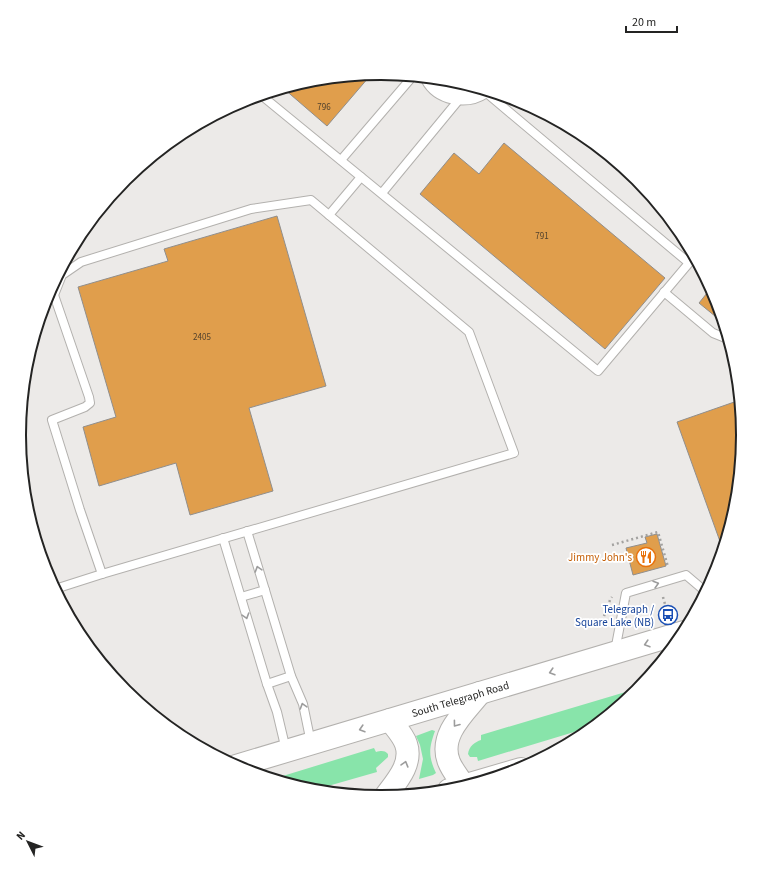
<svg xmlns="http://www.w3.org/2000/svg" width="762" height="870" viewBox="0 0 762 870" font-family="'Source Sans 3',sans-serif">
<rect width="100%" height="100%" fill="#eceae8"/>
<g fill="#88e4aa">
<path d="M441,79L452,80L470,86C459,88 450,86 441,79Z"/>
<path d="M639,688L594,726L478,761L477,757H470L468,754C469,746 475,742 481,740V735Z"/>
<path d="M432,730L435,731C429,748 428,756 436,773L433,775L419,779L423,759L420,745L416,736Z"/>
<path d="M374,748L376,752C381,751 384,750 388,754V757L376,768L377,772L314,790L273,779Z"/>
</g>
<g fill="#e09e4c" stroke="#908e8c">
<path d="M366,74L369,77L327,126L283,88L311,80Z"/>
<path d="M504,143L665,278L605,349L420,194L454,153L479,174Z"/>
<path d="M277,216L326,386L249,408L273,491L190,515L176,463L99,486L83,427L116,417L78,287L168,261L164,249Z"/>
<path d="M711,288L716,297L723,320L721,321L699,303Z"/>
<path d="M740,400L743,435L736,506L724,546L722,547L677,422Z"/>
<path d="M657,534L666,566L633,575L626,548L647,543L645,537Z"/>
</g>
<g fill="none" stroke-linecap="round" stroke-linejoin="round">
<g stroke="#b3b1ae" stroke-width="10">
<g id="lane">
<path d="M261,95L598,371L689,263L483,90"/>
<path d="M341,160L413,76"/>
<path d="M382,193L462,96"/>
<path d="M329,215L361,177"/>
<path d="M664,292L713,333L728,339"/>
<path d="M54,295L89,397L90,403L85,407L52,420L80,510L102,574"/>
<path d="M45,300L54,295L62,275L81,262L251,209L311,200L469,332L514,453L102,574L55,589"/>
<path d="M247,531L291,676L303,704L311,743"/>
<path d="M223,538L267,684L277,712L286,750"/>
<path d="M241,597L265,590"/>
<path d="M615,651L626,593L686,575L706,592"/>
<path d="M267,684L291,676"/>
</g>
</g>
<g stroke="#b3b1ae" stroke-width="18">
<path id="street" d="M429,78C439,97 466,102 484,90"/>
</g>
<g stroke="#b3b1ae" stroke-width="24">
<g id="highway">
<path id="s1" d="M236,766L684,632"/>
<path d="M464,786C459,778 452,770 449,762C438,735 465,712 480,693"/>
<path d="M449,790L521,769"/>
<path d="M385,797C396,782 413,764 406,744C403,735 395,727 390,720"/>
</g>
</g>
<g stroke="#a3a2a0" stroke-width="2.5" stroke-dasharray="2 3" stroke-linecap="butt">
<path d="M612,545L658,532L668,567"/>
<path d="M663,597L668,615"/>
<path d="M604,616L610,600L612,597"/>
</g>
<use href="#lane" stroke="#fff" stroke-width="8"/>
<use href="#street" stroke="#fff" stroke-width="16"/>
<use href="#highway" stroke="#fff" stroke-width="22"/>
</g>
<defs><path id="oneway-chevron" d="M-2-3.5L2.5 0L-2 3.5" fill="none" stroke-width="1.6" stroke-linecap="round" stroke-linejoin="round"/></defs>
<g stroke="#9c9c9c">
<use href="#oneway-chevron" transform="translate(258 569) rotate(-107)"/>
<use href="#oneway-chevron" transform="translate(656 584) rotate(-16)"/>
<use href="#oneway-chevron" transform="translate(246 616) rotate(73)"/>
<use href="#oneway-chevron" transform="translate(647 644) rotate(163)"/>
<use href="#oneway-chevron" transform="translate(552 672) rotate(163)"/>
<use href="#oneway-chevron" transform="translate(303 706) rotate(-107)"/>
<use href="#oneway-chevron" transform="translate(456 724) rotate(127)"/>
<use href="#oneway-chevron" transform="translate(362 729) rotate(163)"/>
<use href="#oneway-chevron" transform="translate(405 764) rotate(-74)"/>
</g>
<defs>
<g id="restaurant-ring" transform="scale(1)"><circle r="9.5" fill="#fff" stroke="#e8710a" stroke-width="1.5"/><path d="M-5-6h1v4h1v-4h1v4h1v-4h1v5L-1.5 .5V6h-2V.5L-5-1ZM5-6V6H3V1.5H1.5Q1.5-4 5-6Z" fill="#e8710a"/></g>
<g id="bus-ring" transform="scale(1)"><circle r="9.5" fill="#fff" stroke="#1a4fb4" stroke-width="1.5"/><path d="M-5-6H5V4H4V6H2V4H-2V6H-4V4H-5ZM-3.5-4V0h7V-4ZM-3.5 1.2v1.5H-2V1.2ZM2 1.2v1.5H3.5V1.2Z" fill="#1a4fb4"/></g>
</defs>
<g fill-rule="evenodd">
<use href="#restaurant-ring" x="646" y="557"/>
<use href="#bus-ring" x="668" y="615"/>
</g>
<g text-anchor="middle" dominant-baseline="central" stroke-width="3.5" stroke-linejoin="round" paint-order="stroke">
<g font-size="9" fill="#53422d">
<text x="324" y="107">796</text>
<text x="542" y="236">791</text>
<text x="202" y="337">2405</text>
</g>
<g font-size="11" fill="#c56008" stroke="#fff" text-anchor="end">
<text x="632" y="557">Jimmy John's</text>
</g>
<g font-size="11" fill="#164399" stroke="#fff" text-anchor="end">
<text x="654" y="609">Telegraph /<tspan x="654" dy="13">Square Lake (NB)</tspan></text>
</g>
<g font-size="11" fill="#242423" stroke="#fff">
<text stroke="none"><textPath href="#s1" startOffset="234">South Telegraph Road</textPath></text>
</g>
</g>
<path d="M0 0H762V870H0ZM26 435a355 355 0 1 1 710 0a355 355 0 1 1-710 0Z" fill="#fff" fill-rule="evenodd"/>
<path fill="none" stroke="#242423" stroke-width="2" d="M26 435a355 355 0 1 1 710 0a355 355 0 1 1-710 0Z"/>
<g transform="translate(28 842) rotate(312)" stroke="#ffffff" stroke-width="3" paint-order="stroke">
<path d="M0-3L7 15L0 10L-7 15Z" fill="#242423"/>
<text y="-6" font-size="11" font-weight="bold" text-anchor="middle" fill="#242423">N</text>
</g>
<path d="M626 26v6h51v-6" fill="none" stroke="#242423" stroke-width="2"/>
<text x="632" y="26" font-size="12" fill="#242423" stroke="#ffffff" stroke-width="3" paint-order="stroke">20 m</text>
</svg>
